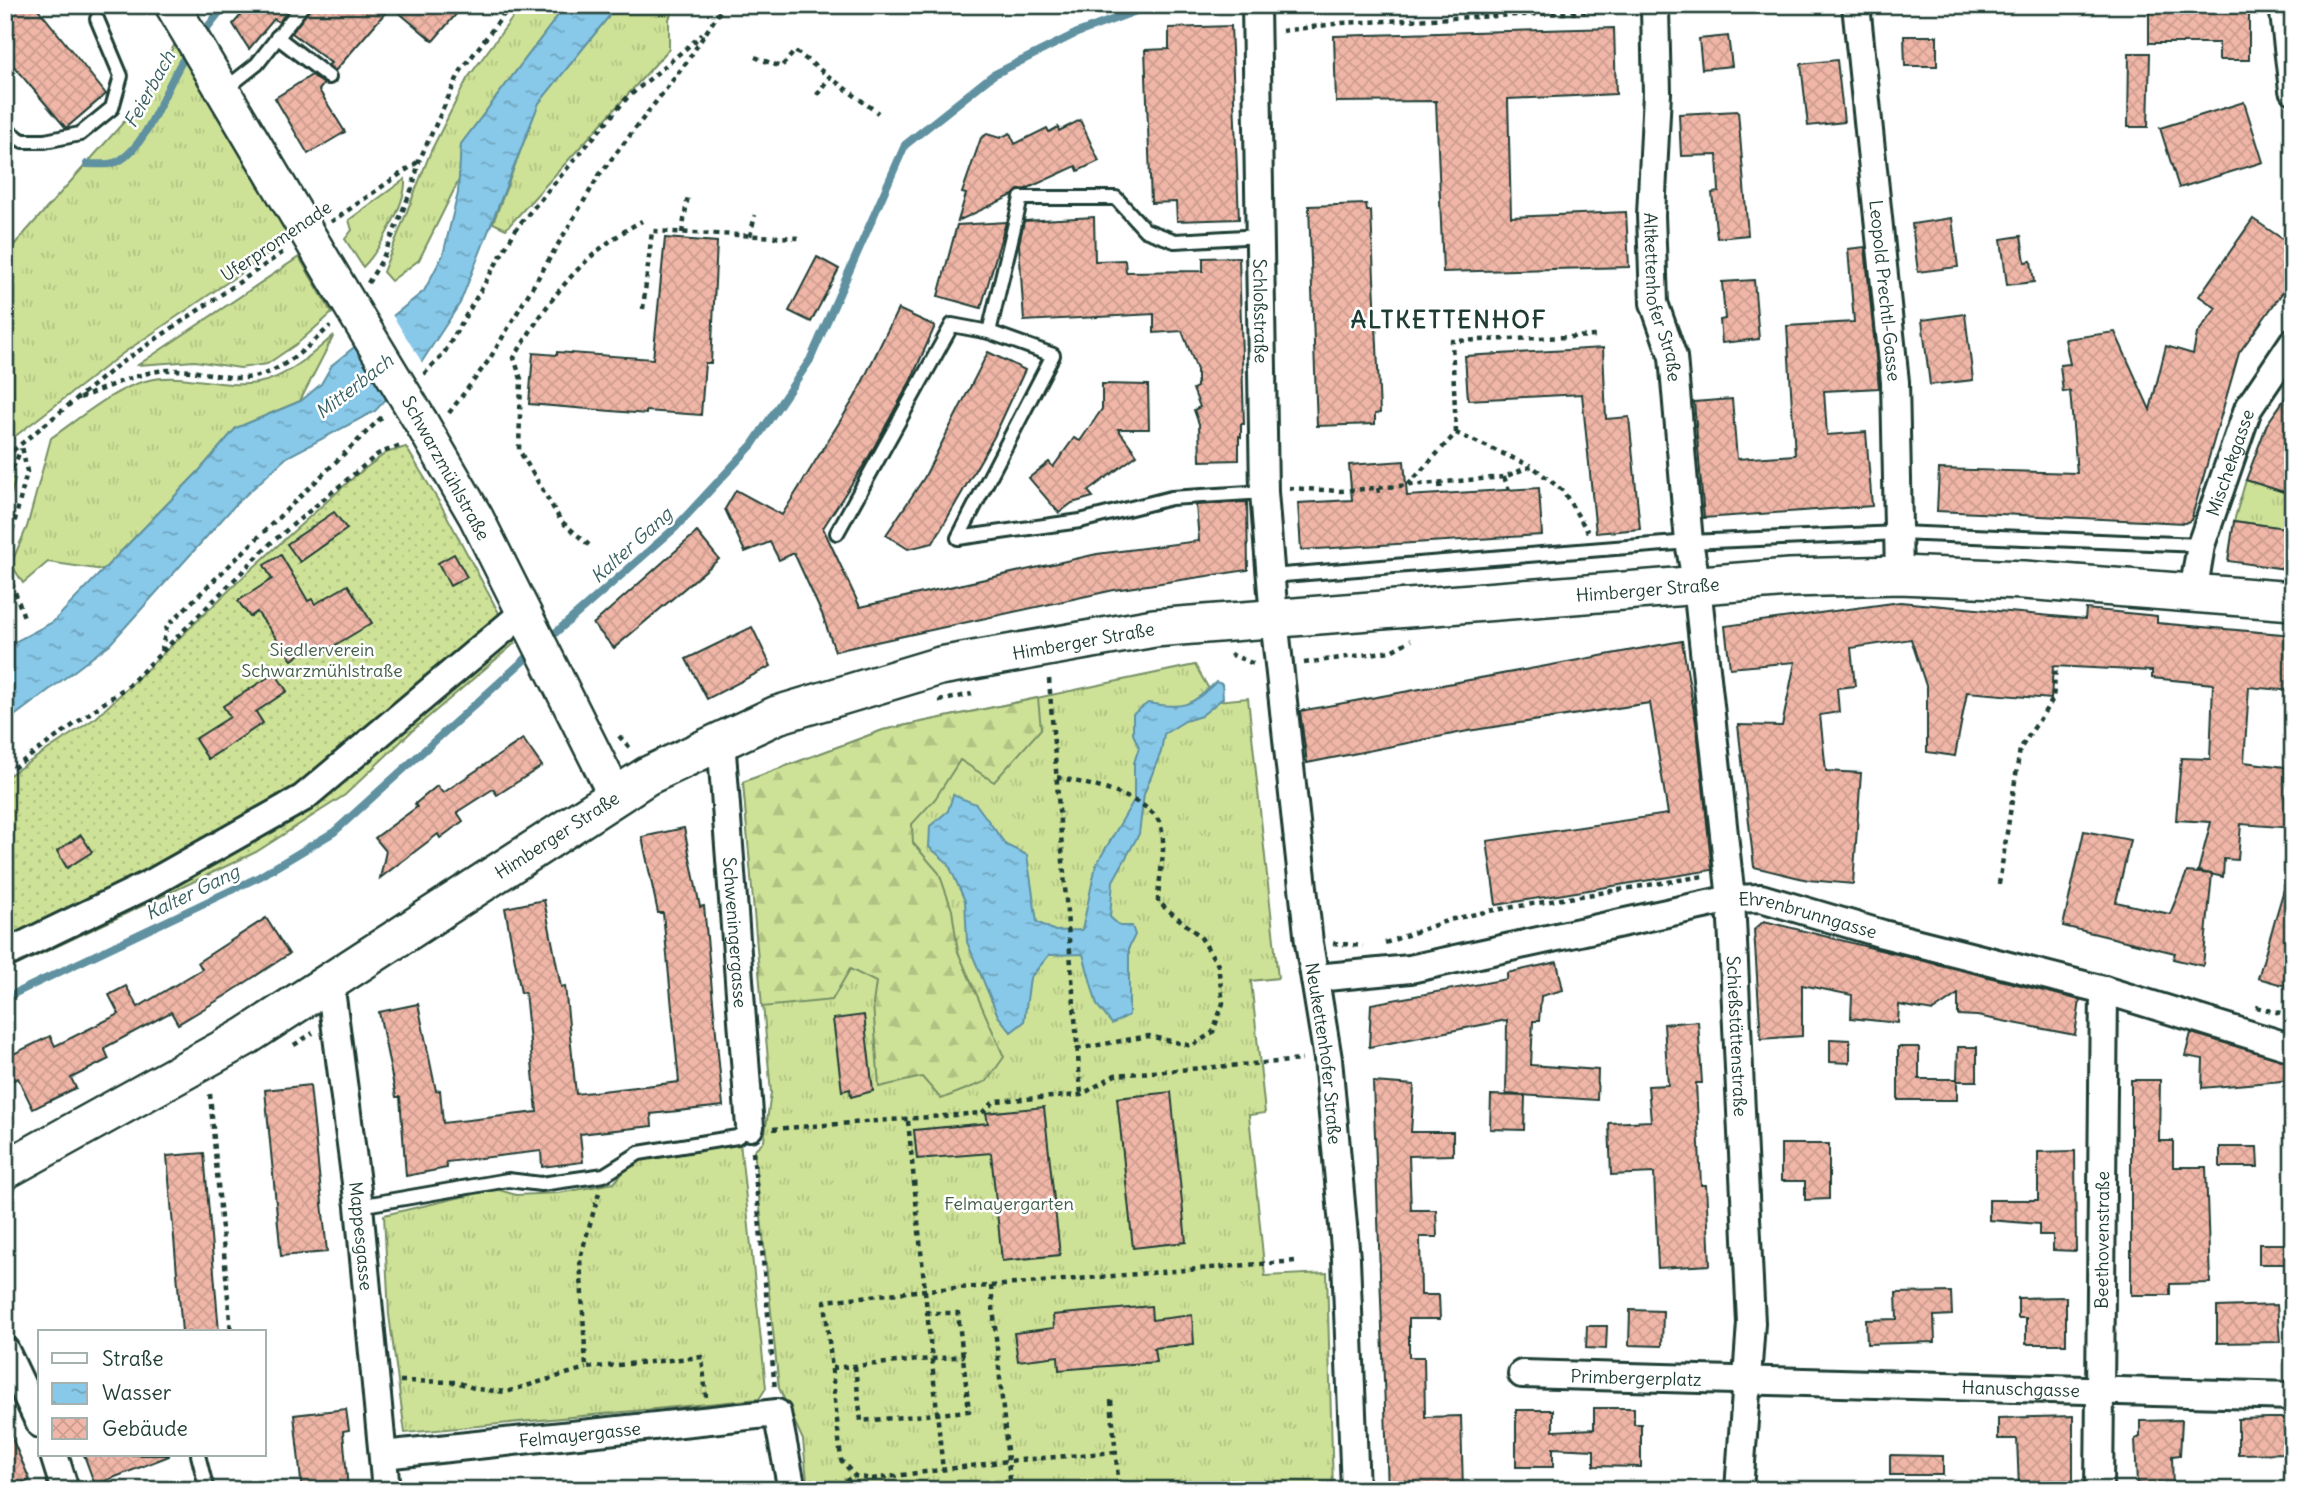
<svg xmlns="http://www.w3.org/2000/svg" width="2298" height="1495" viewBox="0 0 2298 1495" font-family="Delius,sans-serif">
<defs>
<pattern id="grass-tufts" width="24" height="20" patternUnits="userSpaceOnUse" patternTransform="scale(1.75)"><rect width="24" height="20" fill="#cee297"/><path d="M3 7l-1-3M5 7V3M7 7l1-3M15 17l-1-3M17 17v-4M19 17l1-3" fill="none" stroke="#b0c383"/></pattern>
<pattern id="forest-firs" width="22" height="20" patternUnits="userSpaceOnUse" patternTransform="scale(1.75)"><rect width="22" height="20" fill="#cee297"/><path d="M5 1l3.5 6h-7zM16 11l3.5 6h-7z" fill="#b0c383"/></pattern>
<pattern id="garden-dots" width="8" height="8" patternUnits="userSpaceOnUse" patternTransform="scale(1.75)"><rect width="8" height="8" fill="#cee297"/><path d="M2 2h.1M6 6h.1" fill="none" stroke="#b0c383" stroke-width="1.8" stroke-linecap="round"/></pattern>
<pattern id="water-ripples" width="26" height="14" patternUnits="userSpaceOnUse" patternTransform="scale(1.75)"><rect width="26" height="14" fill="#88c9e9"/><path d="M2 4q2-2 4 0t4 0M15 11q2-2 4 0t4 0" fill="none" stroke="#6fa4be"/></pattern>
<pattern id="building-cross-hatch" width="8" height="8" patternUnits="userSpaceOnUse" patternTransform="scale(1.75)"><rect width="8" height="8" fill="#f0b6a7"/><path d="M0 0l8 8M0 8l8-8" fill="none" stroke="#cd9d90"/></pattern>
</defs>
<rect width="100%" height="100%" fill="#fff"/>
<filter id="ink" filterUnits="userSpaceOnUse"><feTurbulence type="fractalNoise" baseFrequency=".0143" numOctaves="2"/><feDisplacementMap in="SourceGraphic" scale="14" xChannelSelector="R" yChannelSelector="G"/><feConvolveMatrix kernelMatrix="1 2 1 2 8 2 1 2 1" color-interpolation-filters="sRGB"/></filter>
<g filter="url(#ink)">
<g fill="url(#grass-tufts)" stroke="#769066" stroke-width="2">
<path d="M522,5H566L461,144L459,180L419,260L391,281L383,272L431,151L467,79Z"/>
<path d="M618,5H675L669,19V49L506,229L493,223L539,102Z"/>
<path d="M175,44L294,237L122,354L5,444V255L140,104Z"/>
<path d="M405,179C407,202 379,251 363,267L345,239L352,230L349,220Z"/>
<path d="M299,257L332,313L298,343L267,364L240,368L195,361L138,365Z"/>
<path d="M334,335L300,401L236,428L199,471L103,570L48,562L23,583L11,564L27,527L51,438C80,418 114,388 149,380C185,372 220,389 257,383C285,379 314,353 334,335Z"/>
<path d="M5,476L15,479L5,520Z"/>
<path d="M2293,478V529L2234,521L2246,480L2287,493Z"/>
<path d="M1195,665L1216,701L1248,698L1278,978L1251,981L1265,1113L1249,1115L1265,1276L1327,1273L1333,1490H808L803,1440L779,1388L754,1150L764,1141L771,1093L743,782L883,730Z"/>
<path d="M740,1142L766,1388L759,1399L405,1433L389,1315L384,1215L496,1189L516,1195L559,1193L614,1183L635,1159Z"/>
</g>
<path fill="url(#forest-firs)" stroke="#769066" stroke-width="2" d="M1038,698L1041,729L994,782L960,760L935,799L912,824L913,843L939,873L952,910L958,952L1004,1057L987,1081L941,1099L922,1077L879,1087L873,1004L876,982L850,969L832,1000L762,1007L743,782L883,730Z"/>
<path fill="url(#garden-dots)" stroke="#769066" stroke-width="2" d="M406,447L442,507L515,643L412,731L345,795L256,852L5,971V778L97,717L244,576L355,476L386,453Z"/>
<g fill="url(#water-ripples)" stroke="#5e91a1" stroke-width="2">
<path d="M566,5H618L539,103L460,303L423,360L375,411L287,457L236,504L110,644L5,723V647L53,622L199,471L236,428L301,401L321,384L332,365L424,291L443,255L458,193L461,144Z"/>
<path d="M1216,682L1222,684L1223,698L1201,716L1185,721L1164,734L1161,752L1144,794L1139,834L1113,881L1110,917L1120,926H1132L1135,935L1129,947V1015L1112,1024L1097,1005L1083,954L1049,955L1030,978L1024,1022L1011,1032L998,1016L967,942L965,901L948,863L929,847L930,826L948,811L953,795L976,804L1006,845L1027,855L1037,922L1055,931L1082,930L1096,865L1134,800V763L1139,747L1133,734V714L1148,703C1184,709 1190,707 1216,682Z"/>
</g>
<path fill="#fff" d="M391,313L423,364L389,402L354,343Z"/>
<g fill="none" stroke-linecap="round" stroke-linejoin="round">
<g stroke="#5e91a1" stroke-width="8">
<path d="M199,38L225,5"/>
<path d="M87,164C98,164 109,166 119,161C151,143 166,80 189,51"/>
<path d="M546,641L675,528L752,445L810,360L905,145L993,75L1077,33L1152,5"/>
<path d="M5,998L259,877L334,832L533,652"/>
</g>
</g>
<g fill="url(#building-cross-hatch)" stroke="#1f3d34" stroke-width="2">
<path d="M5,5H35L106,94L66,128L5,56Z"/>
<path d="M250,5H292L279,22L274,19L249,49L233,24Z"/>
<path d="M312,5H464L433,41L391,6L335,71L328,65L331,63L292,33Z"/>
<path d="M2149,5H2249V60H2219V43H2149Z"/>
<path d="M1231,26L1239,219L1177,221L1176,202L1151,203L1145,50L1169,49V28Z"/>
<path d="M1614,28L1616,94L1508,99L1511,217L1626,212L1629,267L1443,272L1436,101L1336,102L1334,36Z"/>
<path d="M1728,36L1732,66L1702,69L1699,39Z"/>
<path d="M1904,36H1937V66H1905Z"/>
<path d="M2129,53H2150L2148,127H2128Z"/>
<path d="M1837,60L1844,122L1808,126L1801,64Z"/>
<path d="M312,75L324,84L319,90L345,132L308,154L275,98Z"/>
<path d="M2244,102L2263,162L2179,188L2160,128Z"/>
<path d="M1738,111L1748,235L1717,238L1712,193L1719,192L1717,155L1681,156L1679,114Z"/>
<path d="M1080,120L1099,161L1078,171L1076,166L1026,189L1018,190L1013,195L958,221L966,194L962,193L981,138L987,134L1000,138L1010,133L1015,144L1047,128L1049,132L1058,127L1059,131Z"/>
<path d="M1366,204L1367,211H1371L1380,413L1375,414V424L1317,426L1309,206Z"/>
<path d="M1094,217L1095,261L1125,260L1126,272L1203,271V258L1239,257L1244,424H1241V437L1239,436V460L1200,461L1199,424L1194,410L1200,407L1193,389L1197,387V370L1182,331L1154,333V314L1024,321L1019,244L1024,221Z"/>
<path d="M1952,218L1958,267L1918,272L1912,224Z"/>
<path d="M2253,219L2293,246V278L2239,353L2191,520L2185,523L1937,511L1939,469L2077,473L2070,391L2063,392L2060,365L2070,364L2065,339L2115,332L2150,410L2166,346L2193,354L2197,334L2216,308L2199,296Z"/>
<path d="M1006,222L981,308L938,296L957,225Z"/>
<path d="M2021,236L2025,262L2031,261L2034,282L2007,285L2001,239Z"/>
<path d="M665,238L717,242L711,363H705L701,415L646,411V414L529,404L533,353L557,355V352L653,359Z"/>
<path d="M1865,247L1879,388L1824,391L1827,435L1866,432L1872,506L1704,518L1694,402L1732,399L1737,459L1795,455L1787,326L1854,322L1848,249Z"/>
<path d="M817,257L839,269L811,322L789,311Z"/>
<path d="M1754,280L1759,339L1722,343L1720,320L1725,319L1722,282Z"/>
<path d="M898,309L935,326L911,380L867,460L823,528L860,607L1097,554L1199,541L1196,505L1247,502L1248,570L1114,590L835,651L822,614L794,553L779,560L770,542L745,552L725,509L736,490L782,515L855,397Z"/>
<path d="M1965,314L1973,380L1930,385L1922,320Z"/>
<path d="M1603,348L1606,419L1629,417L1640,529L1596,533L1582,394L1468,400L1465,356Z"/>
<path d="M988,352L1025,370L994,437L933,543L908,549L886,535L924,478Z"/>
<path d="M1102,384L1148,385L1149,429H1118L1137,455L1088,491L1093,497L1072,503L1059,513L1029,478L1049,462L1053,467L1074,438L1080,441L1102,409Z"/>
<path d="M2293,387V478L2287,493L2246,480L2267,424Z"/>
<path d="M1404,461L1407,496L1539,488L1542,535L1301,550L1298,503L1352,500L1349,465Z"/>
<path d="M334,512L347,529L300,562L287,544Z"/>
<path d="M2234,521L2293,529V570L2228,561Z"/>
<path d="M697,532L719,559L614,648L593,624Z"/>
<path d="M454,554L467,577L450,586L438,563Z"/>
<path d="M281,555L308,601L312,599L315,604L348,585L372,623L317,656L311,646L292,660L257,612L250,617L238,601L272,579L264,565Z"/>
<path d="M1900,602L2085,619L2086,609L2157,616V623L2293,635V691L2249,687L2244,762L2293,768V828L2241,824L2238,860L2224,859L2223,877L2198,871L2211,822L2176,820L2181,758L2210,759L2213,684L2152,678V671L2053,666L2051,699L1967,692L1955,756L1927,752V689L1911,639L1851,648L1855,686L1837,688L1839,712L1820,715L1826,771L1861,773L1853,884L1808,880L1754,867L1738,725L1782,726L1795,662L1730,668L1725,626Z"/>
<path d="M752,627L771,666L707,699L686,659Z"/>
<path d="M1682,641L1697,729L1712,870L1496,905L1487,841L1668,814L1650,703L1468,731L1307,763L1300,711Z"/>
<path d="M275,673L287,691L256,712L263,723L208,759L195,739L230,717L223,706Z"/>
<path d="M523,739L542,766L497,795L493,789L457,812L463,821L440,838L438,834L380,878L386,851L375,838L417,807L415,804L437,786L443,793Z"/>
<path d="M684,828L700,907L704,906L723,1106L651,1114L652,1126L580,1134L583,1162L542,1167L541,1151L446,1162L447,1168L406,1176L400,1097H396L379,1012L418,1004L436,1091L440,1090L443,1123L537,1112L525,992L521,993L505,908L544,900L561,987L565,986L576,1094L679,1082L663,913H658L642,837Z"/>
<path d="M2084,831L2130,840L2116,902L2170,914L2187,872L2212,874L2203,966L2173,959L2175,953L2063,926Z"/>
<path d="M81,835L92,852L67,868L57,851Z"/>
<path d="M2287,879H2293V988L2258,978Z"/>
<path d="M266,918L289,954L225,996L178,1024L171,1012L104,1048L109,1059L71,1078L76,1088L33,1109L18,1078L5,1084V1058L50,1036L55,1046L119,1014L109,995L126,986L138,1007L202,969L198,962Z"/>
<path d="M1764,921L2080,1000L2075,1035L1977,1016L1958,1015V994L1933,1011L1899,1005L1898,1023L1851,1018L1852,995L1802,985V1036L1761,1039L1754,930Z"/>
<path d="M1557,962L1563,990L1541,996L1539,1021H1533L1531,1065L1598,1070L1597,1100L1506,1094L1507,1020L1369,1047L1371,1004L1507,979V973Z"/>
<path d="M864,1015L873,1091L851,1097L850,1089L842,1091L833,1019Z"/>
<path d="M1698,1021L1702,1083H1696L1701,1185H1706L1710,1265L1658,1268L1654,1173L1611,1175L1609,1123L1651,1121L1648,1086L1668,1085L1664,1024Z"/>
<path d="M2191,1033L2293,1063V1080L2202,1088L2203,1059L2185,1056Z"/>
<path d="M1830,1039L1850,1040V1063L1830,1062Z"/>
<path d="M1898,1047H1919V1079H1957L1958,1047H1977V1081H1957V1100H1898Z"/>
<path d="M2131,1080H2160L2159,1141H2173V1167H2206L2210,1283L2170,1284V1295H2131Z"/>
<path d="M1373,1082L1414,1085L1411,1132H1453V1155L1409,1156L1411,1210H1436L1437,1237H1420L1421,1295H1439L1440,1319H1409V1357H1424L1425,1417L1461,1416L1463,1490H1388Z"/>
<path d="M310,1085L327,1252L281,1256L265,1090Z"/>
<path d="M1171,1092L1186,1242L1133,1248L1117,1098Z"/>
<path d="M1491,1095L1525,1096L1524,1130L1490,1129Z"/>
<path d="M1044,1107L1060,1255L1002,1261L991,1153L917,1159L914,1130L988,1123L986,1113Z"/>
<path d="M1781,1144H1829V1199L1805,1200V1181H1781Z"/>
<path d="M2220,1147H2257L2258,1167H2220Z"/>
<path d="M2075,1151L2076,1251L2053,1250V1235H2039V1224L1989,1220V1200H2038V1152Z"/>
<path d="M204,1153L219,1332H182L167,1156Z"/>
<rect x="2259" y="1244" width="34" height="20"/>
<path d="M1951,1292L1952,1315L1934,1316L1935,1342L1867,1344L1866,1320L1897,1319L1896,1293Z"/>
<path d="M2066,1297V1344H2026V1318H2018V1298Z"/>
<path d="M2277,1305L2280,1342L2217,1343V1307Z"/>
<path d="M1151,1306L1152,1320L1192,1315L1194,1344L1154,1348L1156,1362L1059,1370L1058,1356L1018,1361L1014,1333L1054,1328L1053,1315Z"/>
<path d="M1630,1310L1663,1311L1662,1346L1629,1345Z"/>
<path d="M1587,1326H1607L1606,1349L1586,1348Z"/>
<path d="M1594,1408H1634V1424H1641V1467L1594,1466V1450L1553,1448V1467H1516V1410H1553V1431L1594,1429Z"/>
<path d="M346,1409L349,1430L343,1431L348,1490H302L294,1415Z"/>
<path d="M2073,1416V1490L2019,1488L2017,1439H1998V1418Z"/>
<path d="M2269,1418H2293V1453L2238,1454V1419Z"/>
<path d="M2182,1420L2180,1455L2172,1456L2173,1490H2140V1484L2137,1485L2135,1439L2140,1437V1421Z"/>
<path d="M5,1422L30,1480L8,1490H5Z"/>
<path d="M84,1455H169V1456L95,1485Z"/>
<path d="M1890,1455L1943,1456V1475H1890Z"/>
</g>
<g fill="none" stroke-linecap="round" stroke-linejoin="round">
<g stroke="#1f3d34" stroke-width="18">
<g id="service">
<path d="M277,37L329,77"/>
<path d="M224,90L257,64L303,5"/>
<path d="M5,130L23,141H45L80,134L112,108L121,76L97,19"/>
<path d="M989,332L1021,198H1116L1145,230L1175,241L1261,236"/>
<path d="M837,533L952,325L989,332L1053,355L958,538L1080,521L1171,498L1264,492"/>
<path d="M1271,576L1689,542L1898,533L2201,545"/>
<path d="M359,1206L508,1180L541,1184L604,1175L639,1153L737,1137L750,1127"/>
<path d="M198,1455L207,1490"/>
</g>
</g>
<g stroke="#1f3d34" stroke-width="32">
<g id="minor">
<path id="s1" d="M1256,5L1264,492L1274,618L1309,943L1328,1059L1346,1259L1355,1490"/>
<path id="s2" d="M1856,5L1895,382L1899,575"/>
<path d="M2283,5L2293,90"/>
<path id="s3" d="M1655,9L1657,93L1651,215L1654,303L1673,357L1689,542L1697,586L1731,899L1751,1323L1739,1490"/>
<path id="s4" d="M2193,593L2201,545L2248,409L2293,342"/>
<path id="s5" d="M721,739L750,1127"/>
<path d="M5,954L150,884L303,798L523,613"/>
<path id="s6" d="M1316,978L1410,969L1731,899L1761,898L1883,934L2104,990L2293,1048"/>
<path id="s7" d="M330,982L359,1206L386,1490"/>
<path d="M5,1350L40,1424"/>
<path id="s8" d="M1522,1374L2293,1396"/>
<path d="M54,1455L65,1490"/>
<path id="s9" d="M383,1455L777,1413L792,1490"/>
<path id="s10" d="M2099,1490L2104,990"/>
</g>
</g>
<g stroke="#1f3d34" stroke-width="38">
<g id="tertiary">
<path d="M172,5L341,290"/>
<path d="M421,422L476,517L616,797"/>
</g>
</g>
<g stroke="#1f3d34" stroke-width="42">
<g id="secondary">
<path id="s11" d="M5,1170L245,1037L647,776L777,715L940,666L1154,628L1789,578L1899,575L2024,580L2293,601"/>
</g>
</g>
<g stroke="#1f3d34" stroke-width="4.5" stroke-dasharray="5 5" stroke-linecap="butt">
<path d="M1282,31L1342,23L1629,10"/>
<path d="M755,57L781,67L795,51L878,113"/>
<path d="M817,95L830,76"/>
<path d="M331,222L419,161"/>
<path d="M682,233L688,195"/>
<path d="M750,236L755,215"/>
<path d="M368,283L382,260L413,186L419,161L460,72L511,5"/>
<path d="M643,309L652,231L800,238"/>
<path d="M424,374L443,355L518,226L627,98L703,34"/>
<path d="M80,398C108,387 138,372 168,370C192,369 214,376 238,378C274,380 306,349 330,326"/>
<path d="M449,413L489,360L600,174L686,63L724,5"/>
<path d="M1456,433L1452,341L1598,336"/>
<path d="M5,457L118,365L285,251"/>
<path d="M1504,477L1509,490"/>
<path d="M1440,483L1441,494"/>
<path d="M1408,485L1456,433L1531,466"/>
<path d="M5,487L21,449"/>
<path d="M1289,488L1340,491L1504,477L1532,466L1563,491L1588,532"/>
<path d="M1378,488L1380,498"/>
<path d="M589,545L561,521L519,450L521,379L514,358C549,299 581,254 642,221"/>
<path d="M5,560L27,472L22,446"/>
<path d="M5,564L25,620"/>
<path d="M161,651L167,626L384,415"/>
<path d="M1230,654L1254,664"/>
<path d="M1304,663L1391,651L1411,640"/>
<path d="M1049,679L1081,1095"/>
<path d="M939,701L972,694"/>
<path d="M619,736L632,750"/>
<path d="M5,774L129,685L271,543L378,454L401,445"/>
<path d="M1057,777C1083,783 1150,796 1160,824C1168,847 1158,878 1158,902L1200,936L1218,965L1223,1003L1213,1032L1192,1046L1149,1036L1076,1049"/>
<path d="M1999,884L2020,749L2053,699L2056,666"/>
<path d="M1333,943L1363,946"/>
<path d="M1385,943L1449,920L1489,911L1704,876"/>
<path d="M2256,1007L2293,1016"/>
<path d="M294,1045L313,1033"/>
<path d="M210,1094L231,1332"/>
<path d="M908,1121L943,1471"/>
<path d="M773,1129L982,1113L995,1101L1081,1095L1115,1075L1302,1060"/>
<path d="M753,1152L775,1390"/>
<path d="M599,1193L580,1258L586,1368L702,1357L706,1397"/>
<path d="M991,1286L1296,1261"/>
<path d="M855,1366L861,1421L969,1411L958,1313H927"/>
<path d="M832,1368L964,1356"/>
<path d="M400,1381L457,1382L476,1389L506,1392L586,1368"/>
<path d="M1111,1400L1119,1490"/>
<path d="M816,1486L842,1483L855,1476"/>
<path d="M1011,1490L1008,1461L991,1286L925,1290L825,1301L841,1460L855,1476L872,1479L1008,1461L1116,1452"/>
</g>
<use href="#service" stroke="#fff" stroke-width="12"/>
<use href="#minor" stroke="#fff" stroke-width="26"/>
<use href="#tertiary" stroke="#fff" stroke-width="33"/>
<use href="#secondary" stroke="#fff" stroke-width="37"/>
<g stroke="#1f3d34" stroke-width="38" stroke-linecap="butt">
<path id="tertiary-bridge" d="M341,290L421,422"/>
</g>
<use href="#tertiary-bridge" stroke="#fff" stroke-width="33"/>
</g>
</g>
<g text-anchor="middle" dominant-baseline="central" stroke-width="5" stroke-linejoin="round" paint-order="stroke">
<g font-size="18" fill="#1f3d34" stroke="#fff">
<text transform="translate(276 241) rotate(-34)">Uferpromenade</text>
<text stroke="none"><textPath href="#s2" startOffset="287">Leopold Prechtl-Gasse</textPath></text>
<text stroke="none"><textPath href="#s3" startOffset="290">Altkettenhofer Straße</textPath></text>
<text stroke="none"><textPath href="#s1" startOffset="306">Schloßstraße</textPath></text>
<text stroke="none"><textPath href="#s4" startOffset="136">Mischekgasse</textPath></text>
<text transform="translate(446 468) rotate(61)">Schwarzmühlstraße</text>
<text stroke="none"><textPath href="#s11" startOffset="1780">Himberger Straße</textPath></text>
<text stroke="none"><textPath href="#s11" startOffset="1213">Himberger Straße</textPath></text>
<text stroke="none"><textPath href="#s11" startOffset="646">Himberger Straße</textPath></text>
<text stroke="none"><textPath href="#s6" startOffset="502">Ehrenbrunngasse</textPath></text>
<text stroke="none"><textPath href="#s5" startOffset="194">Schweningergasse</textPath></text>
<text stroke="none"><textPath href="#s3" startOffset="1034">Schießstättenstraße</textPath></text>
<text stroke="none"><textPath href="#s1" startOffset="1052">Neukettenhofer Straße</textPath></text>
<text stroke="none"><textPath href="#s7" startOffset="256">Mappesgasse</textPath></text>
<text stroke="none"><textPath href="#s10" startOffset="250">Beethovenstraße</textPath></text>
<text stroke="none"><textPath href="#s8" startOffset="114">Primbergerplatz</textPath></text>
<text stroke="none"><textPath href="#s8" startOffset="499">Hanuschgasse</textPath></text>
<text stroke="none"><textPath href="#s9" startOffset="198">Felmayergasse</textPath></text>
</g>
<g font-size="18" fill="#425e48" stroke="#fff">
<text x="322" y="649">Siedlerverein<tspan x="322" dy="21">Schwarzmühlstraße</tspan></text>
<text x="1009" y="1203">Felmayergarten</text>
</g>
<g font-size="19" font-style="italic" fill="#396061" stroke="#fff">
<text transform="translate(149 89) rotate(-61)">Feierbach</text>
<text transform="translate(354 386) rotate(-38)">Mitterbach</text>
<text transform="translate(631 545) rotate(-42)">Kalter Gang</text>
<text transform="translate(192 892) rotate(-26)">Kalter Gang</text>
</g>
<g font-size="24" font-weight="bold" letter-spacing="2" fill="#1f3d34" stroke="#fff">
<text x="1449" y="319">ALTKETTENHOF</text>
</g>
</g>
<rect width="2298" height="1495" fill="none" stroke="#fff" stroke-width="28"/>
<rect x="14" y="14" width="2270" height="1467" fill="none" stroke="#1f3d34" stroke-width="2.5" filter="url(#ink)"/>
<rect x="38" y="1330" width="228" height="126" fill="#ffffff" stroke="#a5b1ae" stroke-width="2"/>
<rect x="52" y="1353" width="35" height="10" fill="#ffffff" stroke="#a5b1ae" stroke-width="2"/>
<text x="102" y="1366" font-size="21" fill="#1f3d34">Straße</text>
<rect x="52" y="1383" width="35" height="21" fill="url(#water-ripples)" stroke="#a5b1ae" stroke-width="2"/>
<text x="102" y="1400" font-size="21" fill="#1f3d34">Wasser</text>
<rect x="52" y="1418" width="35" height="21" fill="url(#building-cross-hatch)" stroke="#a5b1ae" stroke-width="2"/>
<text x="102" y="1436" font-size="21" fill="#1f3d34">Gebäude</text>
</svg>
